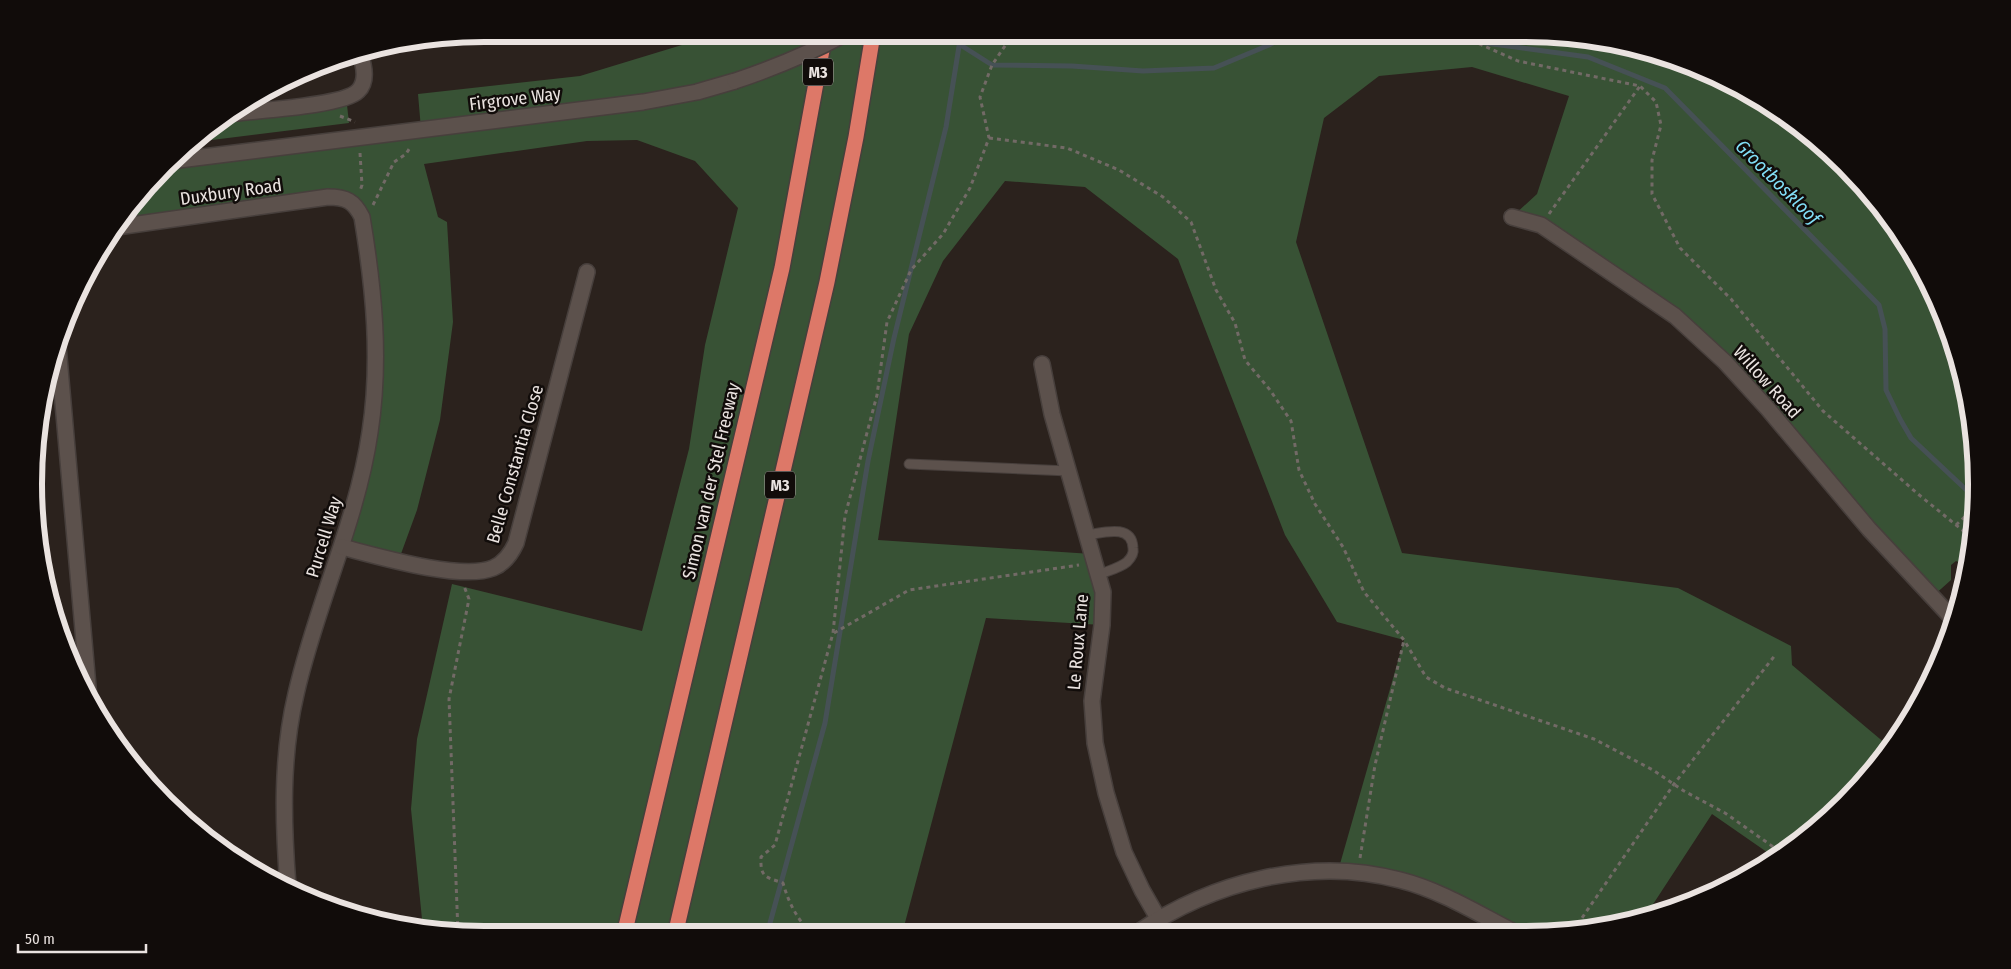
<svg xmlns="http://www.w3.org/2000/svg" width="2011" height="969" viewBox="0 0 2011 969" font-family="'Fira Sans Condensed',sans-serif">
<rect width="100%" height="100%" fill="#2b221d"/>
<g fill="#385235">
<path d="M718,34H1527L1615,42L1699,68L1777,110L1836,158L1854,177L1901,234L1943,312L1969,397L1977,485L1969,567L1956,561L1951,565V580L1932,597L1725,362L1600,266L1512,217L1537,194L1569,96L1472,67L1379,76L1324,118L1296,242L1402,553L1678,588L1791,646L1792,665L1886,744L1890,749L1884,759L1801,842L1774,857L1712,814L1646,915L1586,931L1514,932L1442,896L1338,871L1404,640L1337,622L1285,535L1178,259L1085,187L1005,181L943,261L909,334L878,540L1092,554L1102,625L986,618L902,934L484,935L423,929L411,809L417,739L452,584L642,631L689,449L705,345L738,208L695,161L637,140L587,141L424,164L438,217L447,222L453,322L440,420L417,510L398,562L342,547L370,432L368,250L349,200L117,227L179,160L421,129L418,94L580,76Z"/>
<path d="M347,105L349,123L196,142L210,127L221,121Z"/>
</g>
<g fill="none" stroke-linecap="round" stroke-linejoin="round">
<g stroke="#465155" stroke-width="5">
<path d="M1432,34L1478,42L1588,57L1665,88L1879,305L1885,329L1886,390L1900,419L1911,438L1976,499"/>
<path d="M959,44L992,65L1072,66L1143,71L1214,68L1269,45L1289,34"/>
<path d="M767,934L825,723L868,461L894,338L946,127L961,34"/>
</g>
<g stroke="#473f3c" stroke-width="11">
<g id="service">
<path d="M909,464L1069,471"/>
<path d="M1087,535C1102,533 1132,523 1133,548C1134,553 1131,558 1127,562C1120,568 1107,571 1098,575"/>
</g>
</g>
<g stroke="#473f3c" stroke-width="18">
<g id="minor">
<path d="M237,113C261,110 343,106 358,91C368,81 364,65 360,54"/>
<path d="M1512,217L1541,225L1675,316L1725,362L1768,409L1869,529L1954,620"/>
<path d="M117,227L328,197C346,197 354,201 362,217C374,289 381,360 370,432C357,522 316,605 296,694C281,757 283,822 288,886"/>
<path d="M58,346L89,698"/>
<path d="M1042,364L1052,414L1103,592L1102,625L1092,701L1095,743L1106,793L1124,852L1142,890L1158,918"/>
<path d="M342,547C377,556 461,581 493,568C505,563 511,554 516,543L587,272"/>
<path d="M1137,933C1212,882 1310,856 1400,880C1440,890 1477,913 1514,932"/>
</g>
</g>
<g stroke="#473f3c" stroke-width="18">
<path id="tertiary" d="M179,160L643,102L697,92L735,81"/>
</g>
<g stroke="#473f3c" stroke-width="18">
<g id="motorway">
<path d="M624,935L782,268L825,34"/>
<path d="M675,935L827,282L856,137L873,34"/>
</g>
</g>
<g stroke="#726a66" stroke-width="3" stroke-dasharray="4 4" stroke-linecap="butt">
<path d="M1068,34L1124,40L1218,43L1231,41L1241,34"/>
<path d="M1457,34L1518,61L1640,86L1656,102L1661,125L1652,160V194L1680,248L1731,299L1823,411L1918,494L1972,538"/>
<path d="M340,116L355,122"/>
<path d="M989,138L1067,148L1119,170L1163,197L1191,222L1216,290L1235,323L1245,360L1270,390L1291,421L1299,470L1315,504L1343,547L1364,592L1404,640L1426,677L1445,688L1594,739L1653,770L1684,791L1725,813L1782,853"/>
<path d="M360,153L362,185L360,191"/>
<path d="M373,205L394,162L406,154L411,146"/>
<path d="M1549,214L1640,86"/>
<path d="M1956,525L1975,507"/>
<path d="M834,633L909,590L1079,565"/>
<path d="M1360,858L1375,765L1404,640"/>
<path d="M1573,931L1674,784L1776,654"/>
<path d="M458,933L449,699L469,599L464,586"/>
<path d="M811,934C797,918 789,904 783,883C766,877 760,878 761,857L775,845L833,633L845,516L877,395L887,322L911,270L943,234L970,188L989,138L980,97L992,65L1013,34"/>
</g>
<use href="#service" stroke="#5c514c" stroke-width="9"/>
<use href="#minor" stroke="#5c514c" stroke-width="15"/>
<use href="#tertiary" stroke="#5c514c" stroke-width="15"/>
<use href="#motorway" stroke="#dd7868" stroke-width="15"/>
<g stroke="#473f3c" stroke-width="18" stroke-linecap="butt">
<path id="tertiary-bridge" d="M735,81C774,68 810,53 845,34"/>
</g>
<use href="#tertiary-bridge" stroke="#5c514c" stroke-width="15"/>
</g>
<g text-anchor="middle" dominant-baseline="central" stroke-width="5" stroke-linejoin="round" paint-order="stroke">
<g fill="#110c0a" stroke="#a9a2a0" stroke-width="1">
<rect x="803" y="58.5" width="30" height="27" rx="4"/>
<rect x="765" y="471.5" width="30" height="27" rx="4"/>
</g>
<g font-size="16" font-weight="bold" fill="#eae3e0">
<text x="818" y="72">M3</text>
<text x="780" y="485">M3</text>
</g>
<g font-size="18" fill="#eae3e0" stroke="#110c0a">
<text transform="translate(515 99) rotate(-7)">Firgrove Way</text>
<text transform="translate(231 192) rotate(-8)">Duxbury Road</text>
<text transform="translate(1767 382) rotate(48)">Willow Road</text>
<text transform="translate(515 464) rotate(-74)">Belle Constantia Close</text>
<text transform="translate(711 481) rotate(-77)">Simon van der Stel Freeway</text>
<text transform="translate(324 537) rotate(-73)">Purcell Way</text>
<text transform="translate(1078 642) rotate(-85)">Le Roux Lane</text>
</g>
<g font-size="19" font-style="italic" fill="#81def6" stroke="#110c0a">
<text transform="translate(1778 182) rotate(45)">Grootboskloof</text>
</g>
</g>
<path d="M0 0H2011V969H0ZM484 42H1526A442 442 0 0 1 1968 484V484A442 442 0 0 1 1526 926H484A442 442 0 0 1 42 484V484A442 442 0 0 1 484 42Z" fill="#110c0a" fill-rule="evenodd"/>
<path fill="none" stroke="#eae3e0" stroke-width="6" d="M484 42H1526A442 442 0 0 1 1968 484V484A442 442 0 0 1 1526 926H484A442 442 0 0 1 42 484V484A442 442 0 0 1 484 42Z"/>
<path d="M18 944v8h128v-8" fill="none" stroke="#eae3e0" stroke-width="2.5"/>
<text x="25" y="944" font-size="15" fill="#eae3e0" stroke="#110c0a" stroke-width="4" paint-order="stroke">50 m</text>
</svg>
